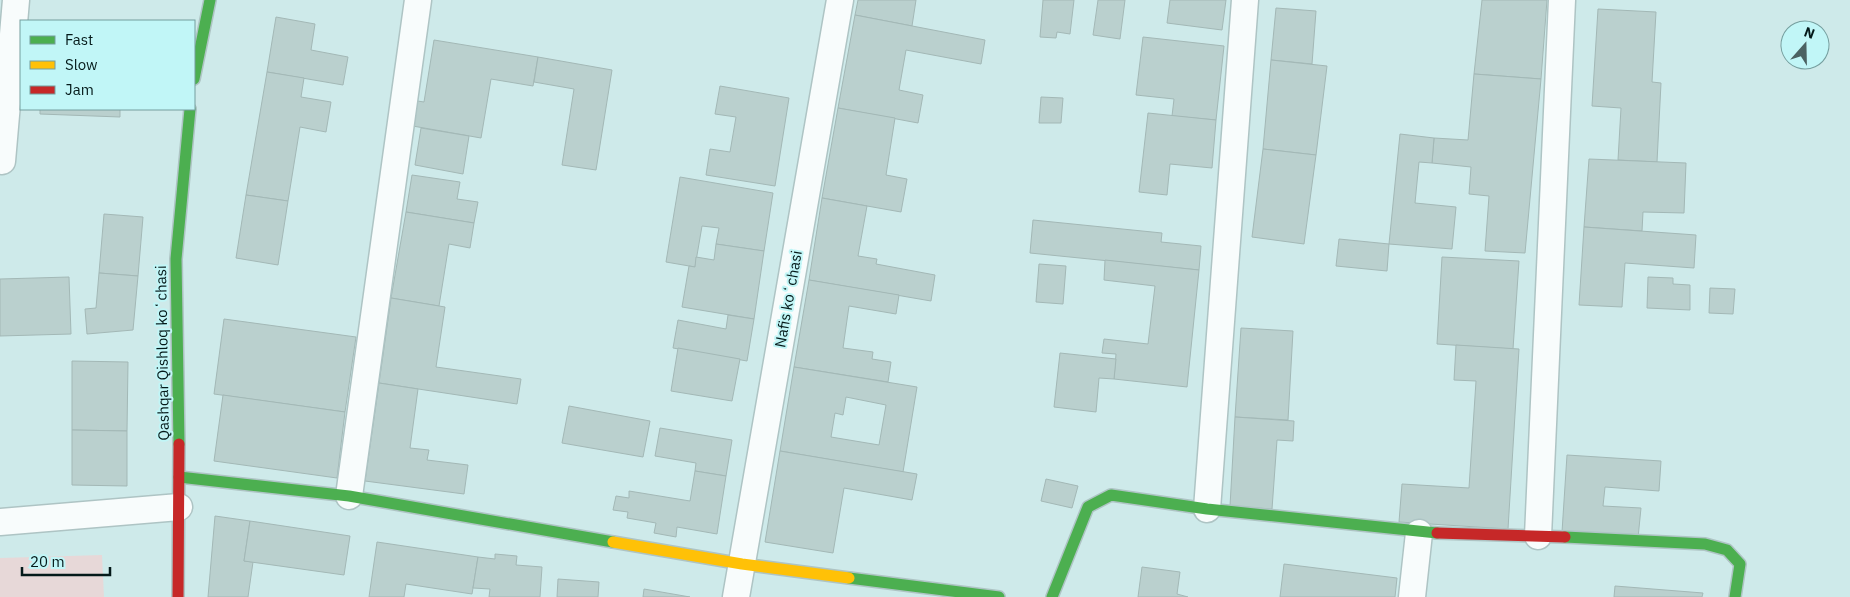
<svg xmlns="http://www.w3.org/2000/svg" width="1850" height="597" viewBox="0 0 1850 597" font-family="'IBM Plex Sans',sans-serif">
<rect width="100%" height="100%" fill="#ceeaea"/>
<path fill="#e7d8d8" d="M102,555L104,597H0V558Z"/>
<g fill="#bad0ce" stroke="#a3b8b6" fill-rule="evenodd">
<path d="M858,0H916L912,26L855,15Z"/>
<path d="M1043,0H1074L1070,34L1057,32L1056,38L1040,37Z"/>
<path d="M1098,0H1125L1120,39L1093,35Z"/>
<path d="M1170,0H1226L1222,30L1167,23Z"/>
<path d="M1482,0H1547L1541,79L1474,74Z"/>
<path d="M1276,8L1316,11L1312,64L1271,60Z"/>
<path d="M1598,9L1656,12L1652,82L1661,83L1657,162L1618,160L1621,108L1592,106Z"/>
<path d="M855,15L985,40L981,64L906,50L899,90L923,95L918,123L838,108Z"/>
<path d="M276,17L315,24L311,50L348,57L343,85L267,72Z"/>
<path d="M1143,37L1224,46L1216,120L1172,116L1174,99L1136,95Z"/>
<path d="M434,40L538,57L533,86L491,79L481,138L407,125L411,100L424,102Z"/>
<path d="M538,57L612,70L596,170L562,165L574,89L534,82Z"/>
<path d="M1271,60L1327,66L1316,155L1263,149Z"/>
<path d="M267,72L304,78L301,97L331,102L326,132L300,127L288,201L246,195Z"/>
<path d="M1474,74L1541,79L1525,253L1485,251L1489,196L1469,194L1471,167L1432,163L1434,138L1468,140Z"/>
<path d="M720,86L789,98L775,186L706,175L710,149L730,152L736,117L715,114Z"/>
<path d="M1041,97L1063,98L1061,123H1039Z"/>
<path d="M838,108L895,118L886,175L907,179L901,212L822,198Z"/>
<path d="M40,109H120V117L40,114Z"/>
<path d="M1148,113L1216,120L1212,168L1170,164L1167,195L1139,192Z"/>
<path d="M421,128L469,136L463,174L415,165Z"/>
<path d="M1400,134L1434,138L1432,163L1419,162L1415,203L1456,207L1452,249L1389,244Z"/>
<path d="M1263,149L1316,155L1304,244L1252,237Z"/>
<path d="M1589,159L1686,163L1684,213L1643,212L1642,231L1584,227Z"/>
<path d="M412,175L460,182L457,199L478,202L474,223L406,212Z"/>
<path d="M680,177L773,193L764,251L716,244L719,228L702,226L695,267L666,262Z"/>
<path d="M246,195L288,201L278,265L236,258Z"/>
<path d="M822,198L867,206L858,256L877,259L876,264L935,275L931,301L809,280Z"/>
<path d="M406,212L474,223L470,248L449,244L439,306L391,298Z"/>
<path d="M104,214L143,217L138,276L99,273Z"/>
<path d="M1033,220L1162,233L1161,242L1201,246L1199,270L1030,253Z"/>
<path d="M1584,227L1696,235L1694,268L1625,263L1622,307L1579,305Z"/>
<path d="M1339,239L1389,244L1387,271L1336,266Z"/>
<path d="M716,244L764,251L754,319L682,307L689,266L695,267L696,257L714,260Z"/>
<path d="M1442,257L1519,261L1513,349L1437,344Z"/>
<path d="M1105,260L1199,270L1187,387L1114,379L1116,354L1102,353L1104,339L1148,344L1155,286L1104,280Z"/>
<path d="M1039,264L1066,266L1063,304L1036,302Z"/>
<path d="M99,273L138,276L133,330L87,334L85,309L96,308Z"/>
<path d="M69,277L71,334L0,336V279Z"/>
<path d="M1648,277L1673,278V284L1690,285V310L1647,308Z"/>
<path d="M809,280L899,295L896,314L849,306L843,348L873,352L872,359L891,362L888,382L794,367Z"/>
<path d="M1710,288L1735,289L1733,314L1709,313Z"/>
<path d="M391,298L445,307L436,367L521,379L517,404L379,383Z"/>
<path d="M728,315L754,319L747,361L673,348L678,320L726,329Z"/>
<path d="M224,319L356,337L345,412L214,394Z"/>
<path d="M1241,328L1293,331L1288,420L1235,417Z"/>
<path d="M1456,345L1519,349L1508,529L1399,522L1402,484L1469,488L1476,381L1454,380Z"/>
<path d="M678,348L740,359L732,401L671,391Z"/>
<path d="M1060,353L1116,359L1114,379L1099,378L1096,412L1054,407Z"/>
<path d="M72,361L128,362L127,431L72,430Z"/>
<path d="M794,367L917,387L903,472L780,451ZM846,397L886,405L879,445L831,437L835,413L843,415Z"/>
<path d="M379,383L418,389L410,448L429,450L427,460L468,465L464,494L365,481Z"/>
<path d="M223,395L345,412L337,478L214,461Z"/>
<path d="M569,406L650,421L643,457L562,443Z"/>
<path d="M1235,417L1294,421L1293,441L1277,440L1272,509L1230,506Z"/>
<path d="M660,428L732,440L726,476L695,471L696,463L655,456Z"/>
<path d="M72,430L127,431V486L72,485Z"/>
<path d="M780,451L917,474L912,500L844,488L833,553L765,542Z"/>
<path d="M1567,455L1661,461L1659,491L1605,487L1603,506L1641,508L1638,538L1562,532Z"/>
<path d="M695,471L726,476L717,534L677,527L676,537L654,533L656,523L627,518L628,512L613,510L616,496L629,498V491L690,501Z"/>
<path d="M1046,479L1078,486L1072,508L1041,501Z"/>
<path d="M215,516L250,521L244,561L253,562L248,597H208Z"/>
<path d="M250,521L350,536L344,575L244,561Z"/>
<path d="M377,542L478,557L472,594L406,584L404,597H369Z"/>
<path d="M495,554L517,556L516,565L542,567L540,597H489L490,589L473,588L478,557L495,559Z"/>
<path d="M1284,564L1397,578L1395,597H1280Z"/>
<path d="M1142,567L1180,572L1177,594L1188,597H1138Z"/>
<path d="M558,579L599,582L598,597H557Z"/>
<path d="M1615,586L1703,593L1702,597H1614Z"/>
<path d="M644,589L690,597H643Z"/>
</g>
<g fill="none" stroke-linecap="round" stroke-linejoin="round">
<g stroke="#aec4c4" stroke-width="29">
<g id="street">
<path d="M2,161L16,0"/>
<path d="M349,496L418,0"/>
<path d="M1207,509L1245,0"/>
<path d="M0,522L179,507"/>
<path d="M1538,536L1562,0"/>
<path d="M736,597L840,0"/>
<path d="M1412,597L1419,533"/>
</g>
</g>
<g stroke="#aec4c4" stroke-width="14">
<g id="fast">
<path d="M194,79L210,0"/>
<path d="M179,444L176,259L190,109"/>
<path d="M179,477L349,496L613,542"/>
<path d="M1565,537L1705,544L1727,550L1740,564L1735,597"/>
<path d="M849,578L999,597"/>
<path d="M1052,597L1088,507L1111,495L1207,509L1437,533"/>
</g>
</g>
<g stroke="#aec4c4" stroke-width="14">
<path id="slow" d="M613,542L742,564L849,578"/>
</g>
<g stroke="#aec4c4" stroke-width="14">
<g id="jam">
<path d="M1437,533L1565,537"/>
<path d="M178,597L179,444"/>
</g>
</g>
<use href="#street" stroke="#f8fcfc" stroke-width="26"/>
<use href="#fast" stroke="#4caf50" stroke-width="11"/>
<use href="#slow" stroke="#ffc107" stroke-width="11"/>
<use href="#jam" stroke="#c62828" stroke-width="11"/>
</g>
<g text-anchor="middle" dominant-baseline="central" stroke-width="4" stroke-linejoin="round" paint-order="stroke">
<g font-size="15" fill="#041919" stroke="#c1f6f7">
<text transform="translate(788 299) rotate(-80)">Nafis koʻchasi</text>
<text transform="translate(162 353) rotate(-91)">Qashqar Qishloq koʻchasi</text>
</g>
</g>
<rect x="20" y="20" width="175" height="90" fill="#c1f6f7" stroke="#759e9e"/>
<rect x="30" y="36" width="25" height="8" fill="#4caf50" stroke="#759e9e"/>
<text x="65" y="45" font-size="15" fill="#041919">Fast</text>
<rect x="30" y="61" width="25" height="8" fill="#ffc107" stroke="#759e9e"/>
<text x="65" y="70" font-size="15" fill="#041919">Slow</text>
<rect x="30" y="86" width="25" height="8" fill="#c62828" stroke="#759e9e"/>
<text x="65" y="95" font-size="15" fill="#041919">Jam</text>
<g transform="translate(1805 45) rotate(20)"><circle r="24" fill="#c1f6f7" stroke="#759e9e"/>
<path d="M0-4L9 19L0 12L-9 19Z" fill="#4b6262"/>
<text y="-8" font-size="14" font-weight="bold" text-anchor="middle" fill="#041919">N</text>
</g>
<path d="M22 567v8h88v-8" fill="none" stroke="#041919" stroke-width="2.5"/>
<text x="30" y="567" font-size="15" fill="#041919" stroke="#c1f6f7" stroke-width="4" paint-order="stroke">20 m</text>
</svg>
